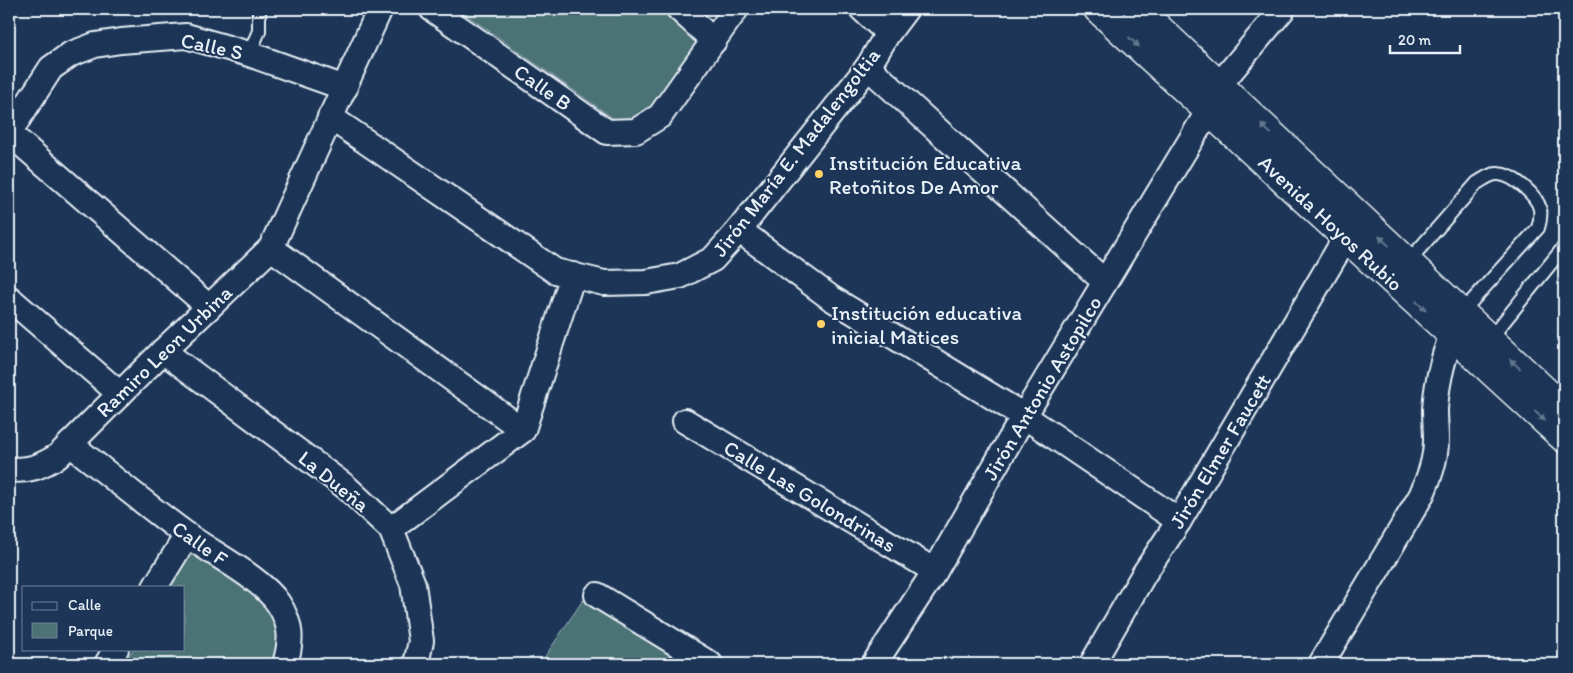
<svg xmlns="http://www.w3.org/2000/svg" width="1573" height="673" viewBox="0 0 1573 673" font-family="Itim,sans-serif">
<rect width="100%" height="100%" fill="#1d3557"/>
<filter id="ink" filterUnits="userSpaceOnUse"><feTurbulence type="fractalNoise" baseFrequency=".02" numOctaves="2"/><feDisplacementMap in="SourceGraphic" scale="10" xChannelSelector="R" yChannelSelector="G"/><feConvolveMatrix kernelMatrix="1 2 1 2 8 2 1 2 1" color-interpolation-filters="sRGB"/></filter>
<g filter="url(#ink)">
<g fill="#4c7274" stroke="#9ab2b6">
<path d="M458,9H665L700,43L648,111C636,121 628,123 613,118Z"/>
<path d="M192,551L272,609L280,638L275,664H124L133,649H184V587H170Z"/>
<path d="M583,600L687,664H540Z"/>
</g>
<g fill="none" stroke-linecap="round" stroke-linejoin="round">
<g stroke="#e8f1f8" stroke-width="16">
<g id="lane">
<path d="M249,54L259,31V9"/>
<path d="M1407,263L1477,183C1484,179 1491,173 1499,174C1513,175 1537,195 1540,209C1541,216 1540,222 1538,228L1461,313"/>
<path d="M1489,340L1564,247"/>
</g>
</g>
<g stroke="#e8f1f8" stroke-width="28">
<g id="street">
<path d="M432,9L607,132L636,131L660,116L736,9"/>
<path d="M679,9L714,41"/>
<path d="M862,9L888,33"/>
<path d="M868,67L1105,282"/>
<path d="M330,117L555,271L604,283L646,282L680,276L713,259L739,230L868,67L888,33L906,9"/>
<path d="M9,133L51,68L71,54L95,45L121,41L186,36L249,54L345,88"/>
<path d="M9,133L209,307"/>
<path d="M739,230L831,298L1024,416L1179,521"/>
<path d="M271,248L523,430"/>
<path d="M9,298L120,394"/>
<path d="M163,351L346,487L391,529L413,584L421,641L416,664"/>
<path d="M685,421L935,571"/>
<path d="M70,444C109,474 147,506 187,535C213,554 261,578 278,603C292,624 292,641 285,664"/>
<path d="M9,469C29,472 41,466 58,456L163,351L271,248L380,9"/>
<path d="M391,529L523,430L573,275"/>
<path d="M155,587L187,535"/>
<path d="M597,595L710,664"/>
<path d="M107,664L116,649"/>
<path d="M874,664L935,571L1018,426L1209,110L1219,85L1283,9"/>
<path d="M1092,664L1144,574L1179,521L1346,237"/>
<path d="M1321,664L1421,496C1429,478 1436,460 1436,440C1436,430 1435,420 1435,409C1437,379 1446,347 1458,320"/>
</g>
</g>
<g stroke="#e8f1f8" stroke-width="31">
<g id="primary">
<path d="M1098,9L1564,438"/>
<path d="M1138,9L1564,409"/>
</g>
</g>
<use href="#lane" stroke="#1d3557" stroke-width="12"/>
<use href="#street" stroke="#1d3557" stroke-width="24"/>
<use href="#primary" stroke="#1d3557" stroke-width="28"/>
</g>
<defs><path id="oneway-solid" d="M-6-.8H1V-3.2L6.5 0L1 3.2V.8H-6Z" transform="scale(1.25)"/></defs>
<g fill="#64778f">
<use href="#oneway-solid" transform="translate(1134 42) rotate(42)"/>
<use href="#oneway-solid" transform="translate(1266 129) rotate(-137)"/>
<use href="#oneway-solid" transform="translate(1384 241) rotate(-137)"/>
<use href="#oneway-solid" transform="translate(1421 306) rotate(43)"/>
<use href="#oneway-solid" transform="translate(1515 364) rotate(-138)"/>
<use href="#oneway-solid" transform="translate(1540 416) rotate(42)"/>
</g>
</g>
<g fill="#ffd166" stroke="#1d3557" stroke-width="2">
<circle cx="819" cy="174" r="5"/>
<circle cx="821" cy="324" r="5"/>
</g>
<g text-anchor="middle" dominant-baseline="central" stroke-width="4" stroke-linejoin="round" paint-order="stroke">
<g font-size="21" fill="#e8f1f8" stroke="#1d3557">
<text transform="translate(212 46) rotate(12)">Calle S</text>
<text transform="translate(543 87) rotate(35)">Calle B</text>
<text transform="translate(796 152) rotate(-52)">Jirón María E. Madalengoltia</text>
<text transform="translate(1331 223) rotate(43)">Avenida Hoyos Rubio</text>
<text transform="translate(164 351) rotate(-44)">Ramiro Leon Urbina</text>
<text transform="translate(1042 388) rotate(-59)">Jirón Antonio Astopilco</text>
<text transform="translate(1220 451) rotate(-59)">Jirón Elmer Faucett</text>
<text transform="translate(334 481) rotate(39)">La Dueña</text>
<text transform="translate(810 496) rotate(31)">Calle Las Golondrinas</text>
<text transform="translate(200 543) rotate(35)">Calle F</text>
</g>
<g font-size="21" fill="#e8f1f8" stroke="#1d3557" text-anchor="start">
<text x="829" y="162">Institución Educativa<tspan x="829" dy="24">Retoñitos De Amor</tspan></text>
<text x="831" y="312">Institución educativa<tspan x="831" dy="24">inicial Matices</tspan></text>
</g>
</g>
<rect width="1573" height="673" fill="none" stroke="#1d3557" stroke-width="30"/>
<rect x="15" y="15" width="1543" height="643" fill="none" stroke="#e8f1f8" stroke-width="2" filter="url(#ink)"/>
<rect x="22" y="586" width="162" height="65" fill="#1d3557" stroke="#6e8097"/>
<rect x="32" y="602" width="25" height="8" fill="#1d3557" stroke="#6e8097"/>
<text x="68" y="610" font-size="15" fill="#e8f1f8">Calle</text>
<rect x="32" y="623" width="25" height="15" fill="#4c7274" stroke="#6e8097"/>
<text x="68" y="636" font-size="15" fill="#e8f1f8">Parque</text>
<path d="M1390 45v8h70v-8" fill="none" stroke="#e8f1f8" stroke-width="2.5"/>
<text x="1398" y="45" font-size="15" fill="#e8f1f8" stroke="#1d3557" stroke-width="4" paint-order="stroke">20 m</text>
</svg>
